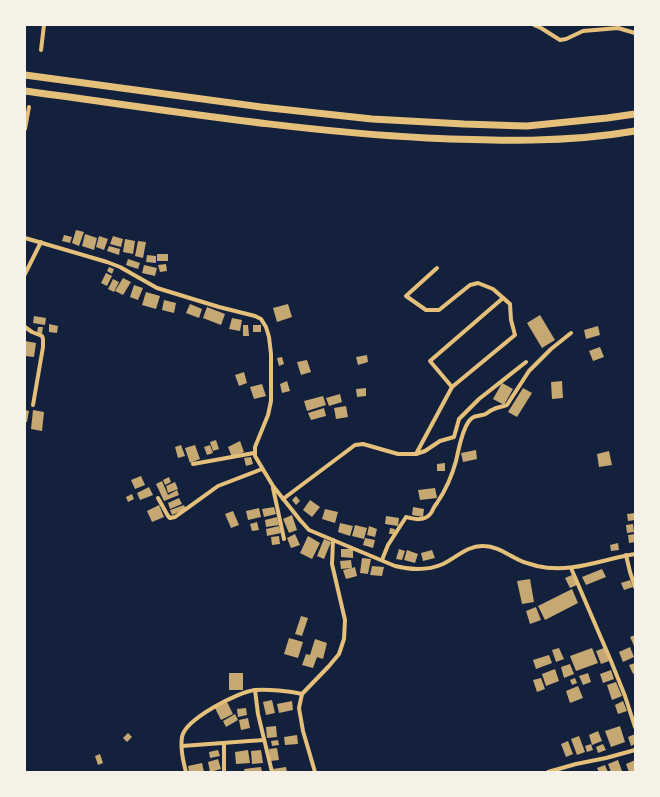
<svg xmlns="http://www.w3.org/2000/svg" width="660" height="797" viewBox="0 0 660 797" font-family="Inter,sans-serif">
<rect width="100%" height="100%" fill="#14213d"/>
<g fill="#c6a872">
<path d="M76,230L84,232L79,246L72,243Z"/>
<path d="M85,234L97,238L94,250L82,246Z"/>
<path d="M64,235L72,237L70,243L62,241Z"/>
<path d="M99,236L108,239L104,250L96,247Z"/>
<path d="M113,236L123,239L121,247L110,244Z"/>
<path d="M125,239L135,241L133,254L123,252Z"/>
<path d="M138,241L146,242L143,258L135,256Z"/>
<path d="M109,246L120,249L119,255L107,251Z"/>
<rect x="157" y="254" width="11" height="7"/>
<path d="M147,255L156,256V263L146,262Z"/>
<path d="M128,259L140,263L138,269L126,265Z"/>
<path d="M166,264L167,271L160,272L158,265Z"/>
<path d="M144,265L157,268L155,276L142,273Z"/>
<path d="M109,267L114,269L112,274L107,271Z"/>
<path d="M106,273L112,276L107,286L101,283Z"/>
<path d="M123,278L131,282L123,295L115,291Z"/>
<path d="M113,279L119,282L114,292L108,289Z"/>
<path d="M134,285L143,288L138,300L130,297Z"/>
<path d="M146,292L160,296L156,309L142,305Z"/>
<path d="M164,300L176,303L174,313L162,310Z"/>
<path d="M190,304L202,309L199,318L186,313Z"/>
<path d="M288,304L292,317L277,322L273,308Z"/>
<path d="M207,307L225,314L221,325L203,318Z"/>
<path d="M540,315L555,340L542,348L527,323Z"/>
<path d="M34,316L46,318L45,325L33,323Z"/>
<path d="M232,318L242,320L240,331L229,329Z"/>
<path d="M49,324L58,326L57,333L49,332Z"/>
<path d="M243,325H248L249,336H243Z"/>
<rect x="253" y="325" width="8" height="7"/>
<path d="M598,326L600,335L586,339L584,330Z"/>
<path d="M38,327H43L42,334L37,333Z"/>
<path d="M25,341L36,343L34,357L25,356Z"/>
<path d="M600,347L604,357L593,361L589,351Z"/>
<path d="M367,355L368,362L358,365L356,357Z"/>
<path d="M282,357L284,364L279,366L277,358Z"/>
<path d="M307,360L311,372L301,375L297,362Z"/>
<path d="M244,372L247,383L239,386L235,375Z"/>
<path d="M287,381L290,391L282,393L280,384Z"/>
<path d="M562,381L563,398L552,399L551,382Z"/>
<path d="M502,383L513,389L504,405L493,399Z"/>
<path d="M262,384L266,396L254,399L250,387Z"/>
<path d="M366,388V396L357,397L356,389Z"/>
<path d="M523,388L532,393L517,417L508,412Z"/>
<path d="M340,394L342,402L329,406L326,398Z"/>
<path d="M323,396L326,405L307,411L304,401Z"/>
<path d="M346,406L348,417L336,419L334,408Z"/>
<path d="M324,408L326,416L311,420L308,413Z"/>
<path d="M25,410L29,411L27,422H25Z"/>
<path d="M33,410L44,412L42,431L31,429Z"/>
<path d="M216,440L219,449L213,451L210,442Z"/>
<path d="M240,441L244,452L232,457L228,447Z"/>
<path d="M181,445L185,456L178,458L175,447Z"/>
<path d="M195,445L200,459L190,463L185,448Z"/>
<path d="M210,445L213,453L207,455L204,447Z"/>
<path d="M476,450L477,459L463,462L461,453Z"/>
<path d="M609,451L612,465L599,467L597,454Z"/>
<path d="M251,457L253,464L246,466L244,458Z"/>
<path d="M445,463V471H437V464Z"/>
<path d="M141,476L145,485L135,489L131,480Z"/>
<path d="M169,477L171,482L165,485L163,480Z"/>
<path d="M162,481L168,495L177,490L179,495L164,501L156,484Z"/>
<path d="M175,482L178,489L168,493L166,486Z"/>
<path d="M149,487L153,495L140,500L137,493Z"/>
<path d="M435,488L437,498L420,500L418,490Z"/>
<path d="M132,494L134,499L128,502L126,497Z"/>
<path d="M296,496L300,501L296,505L292,500Z"/>
<path d="M179,498L182,504L170,509L168,503Z"/>
<path d="M310,500L320,507L312,517L303,510Z"/>
<path d="M159,505L164,517L152,522L147,511Z"/>
<path d="M184,505L186,509L172,515L170,510Z"/>
<path d="M274,507L276,514L264,517L262,509Z"/>
<path d="M413,507L424,509L423,517L412,515Z"/>
<path d="M259,508L261,517L248,520L246,511Z"/>
<path d="M325,509L338,512L335,523L322,519Z"/>
<path d="M233,511L239,525L231,528L225,514Z"/>
<path d="M635,513V520L628,521L627,514Z"/>
<path d="M292,515L297,530L289,533L283,519Z"/>
<path d="M386,516L399,518L398,526L385,524Z"/>
<path d="M277,517L279,525L266,527L265,520Z"/>
<path d="M257,522L259,530L252,531L250,524Z"/>
<path d="M340,523L353,526L350,536L338,532Z"/>
<path d="M633,524L634,532L627,533L626,525Z"/>
<path d="M355,525L367,528L364,539L352,536Z"/>
<path d="M279,526L281,533L267,536L266,529Z"/>
<path d="M369,526L377,529L375,537L367,535Z"/>
<path d="M390,528L395,529L394,534H389Z"/>
<path d="M295,534L300,545L291,548L287,538Z"/>
<path d="M635,534V542L629,543L628,535Z"/>
<path d="M279,536L280,544L272,545L271,537Z"/>
<path d="M308,536L320,543L312,559L300,553Z"/>
<path d="M365,538L375,540L373,548L363,545Z"/>
<path d="M324,539L331,542L324,559L317,556Z"/>
<path d="M618,543L619,550L611,551L610,545Z"/>
<path d="M341,549H353V558L341,557Z"/>
<path d="M399,549L405,551L402,560L396,559Z"/>
<path d="M407,550L418,554L415,563L404,560Z"/>
<path d="M432,550L435,558L423,561L421,553Z"/>
<path d="M362,558L371,559L368,574L360,573Z"/>
<path d="M351,560L352,568L355,567L357,576L346,579L343,570L352,568L341,569L340,561Z"/>
<path d="M372,566L384,567L382,576L370,575Z"/>
<path d="M602,569L606,577L586,585L582,577Z"/>
<path d="M572,575L577,585L570,588L565,578Z"/>
<path d="M530,579L534,602L522,604L517,581Z"/>
<path d="M630,580L633,587L624,590L621,583Z"/>
<path d="M572,589L578,603L545,620L538,606Z"/>
<path d="M536,607L541,620L530,624L526,611Z"/>
<path d="M301,616L308,618L302,636L295,634Z"/>
<path d="M635,635V648L630,637Z"/>
<path d="M289,638L303,642L298,658L284,654Z"/>
<path d="M315,639L327,643L323,659L317,657L313,668L302,665L306,654L310,655Z"/>
<path d="M630,647L634,657L623,662L619,652Z"/>
<path d="M559,648L564,659L556,662L552,650Z"/>
<path d="M592,648L598,663L576,671L570,656Z"/>
<path d="M604,648L609,661L601,664L596,651Z"/>
<path d="M549,655L552,663L536,669L533,660Z"/>
<path d="M635,663V673L633,674L629,665Z"/>
<path d="M570,664L574,674L564,678L561,667Z"/>
<path d="M555,669L559,681L546,686L542,674Z"/>
<path d="M611,670L614,679L603,683L600,674Z"/>
<rect x="229" y="673" width="14" height="17"/>
<path d="M588,673L591,682L583,685L579,676Z"/>
<path d="M541,678L545,689L537,692L533,680Z"/>
<path d="M575,678L577,683L572,685L570,680Z"/>
<path d="M616,682L622,696L612,700L607,685Z"/>
<path d="M578,686L583,698L570,703L566,691Z"/>
<path d="M272,700L275,713L266,715L263,702Z"/>
<path d="M292,701L293,710L279,713L277,704Z"/>
<path d="M623,701L627,711L618,714L615,705Z"/>
<path d="M227,702L233,714L221,720L215,708Z"/>
<path d="M246,708L247,715L238,717L237,709Z"/>
<path d="M235,714L238,720L226,727L223,721Z"/>
<path d="M248,718L250,728L241,730L239,720Z"/>
<path d="M276,726L277,737L267,738L266,727Z"/>
<path d="M620,726L625,742L611,747L605,731Z"/>
<path d="M598,731L602,741L592,745L589,735Z"/>
<path d="M128,733L132,737L127,742L123,738Z"/>
<path d="M635,734V744L631,746L628,737Z"/>
<path d="M297,735L298,744L285,745L284,737Z"/>
<path d="M579,736L585,752L577,755L571,739Z"/>
<path d="M278,740L279,745L272,746L271,741Z"/>
<path d="M568,741L573,754L566,757L561,744Z"/>
<path d="M591,744L593,750L587,752L585,746Z"/>
<path d="M603,744L606,750L598,753L596,747Z"/>
<path d="M277,748L279,760L270,761L269,749Z"/>
<path d="M218,750L220,756L210,758L209,752Z"/>
<path d="M248,750L250,763L236,764L235,752Z"/>
<path d="M261,750L263,763L252,764L251,751Z"/>
<path d="M100,754L103,763L98,765L95,756Z"/>
<path d="M218,759L221,769L210,772L208,762Z"/>
<path d="M618,760L622,771L611,772L608,764Z"/>
<path d="M635,760V771L629,772L626,764Z"/>
<path d="M202,763L204,772H189L188,766Z"/>
<path d="M605,765L608,772H599L597,768Z"/>
<path d="M261,767L262,772H245L244,769Z"/>
<path d="M286,767L287,772H274L273,769Z"/>
</g>
<g fill="none" stroke-linecap="round" stroke-linejoin="round">
<g stroke="#e5c07b" stroke-width="4">
<path d="M534,25L541,28L560,40L566,39L583,31L618,28L635,33"/>
<path d="M41,50L44,25"/>
<path d="M25,129L29,107"/>
<path d="M25,238L107,262L120,267L157,288L219,307L255,316L261,319L266,327L269,337L271,354V401L268,415L255,447V456L273,486L300,520L309,530L395,566C411,570 427,571 443,564C457,557 468,545 484,546C497,546 508,555 519,560C525,563 531,564 537,566C571,574 603,559 635,554"/>
<path d="M25,274L41,242"/>
<path d="M25,327L32,332L42,336L43,339V347L33,405"/>
<path d="M452,387L430,361L503,298"/>
<path d="M416,454L425,451L440,441L454,437L459,419L479,399L526,362"/>
<path d="M193,464L254,453"/>
<path d="M273,488L284,539"/>
<path d="M158,498L168,516L170,518L175,517L218,486L262,469"/>
<path d="M283,499L355,445L363,444L398,454H416L452,387L515,335L511,320L510,304L493,289L478,283L470,285L439,310H426L406,296L437,268"/>
<path d="M626,555L630,572L635,587"/>
<path d="M382,560L388,545L406,517C414,519 425,522 431,513C433,510 434,506 437,503C445,491 452,476 456,461C459,449 461,432 469,421C475,415 475,417 482,415C486,415 489,411 492,410C497,407 502,407 507,405L529,371L551,349L571,333"/>
<path d="M571,568L611,661L625,696L635,727"/>
<path d="M255,690L258,714L272,772"/>
<path d="M182,746L264,740"/>
<path d="M186,772C183,761 180,749 182,737C185,719 238,692 255,690C267,689 290,691 302,694"/>
<path d="M224,772V743"/>
<path d="M315,772L303,731L299,708L302,694L329,666L339,654L344,639L345,620L332,564L333,540"/>
<path d="M548,772L576,764L606,758L635,750"/>
</g>
<g stroke="#e5c07b" stroke-width="7">
<path d="M25,75L261,107L372,119L464,124L527,126L607,118L635,114"/>
<path d="M25,91C159,109 293,131 427,138C497,141 566,143 635,131"/>
</g>
</g>
<rect width="660" height="797" fill="none" stroke="#f6f1e7" stroke-width="52"/>
</svg>
